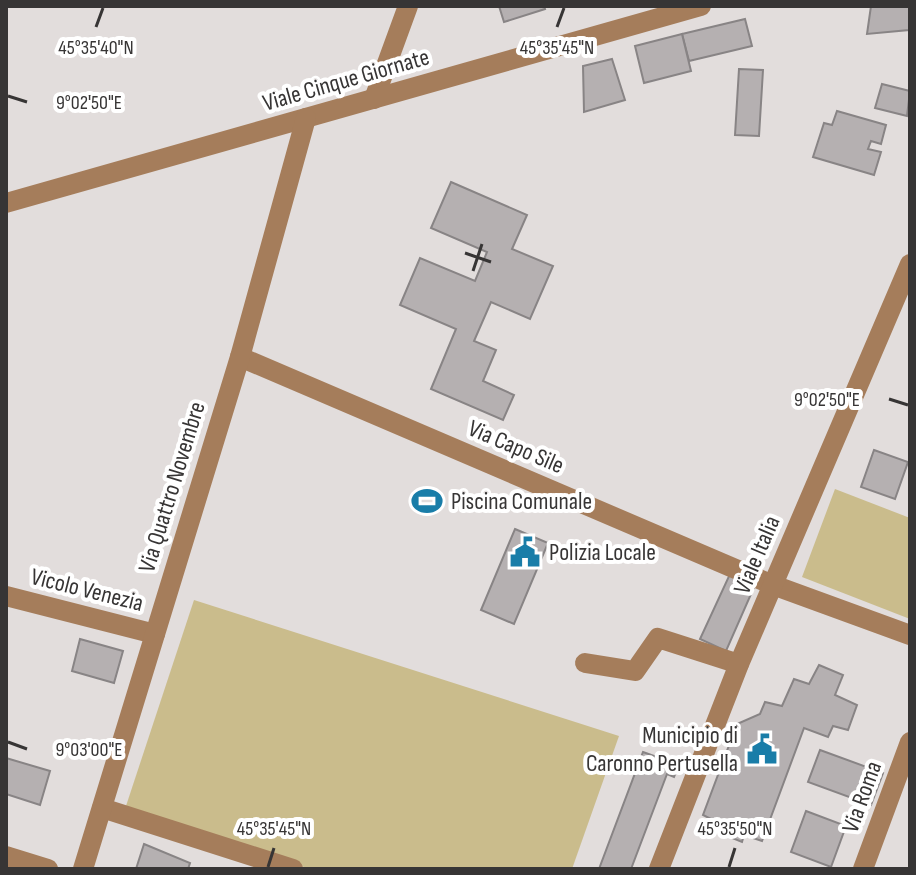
<svg xmlns="http://www.w3.org/2000/svg" width="916" height="875" viewBox="0 0 916 875" font-family="'Sofia Sans Condensed',sans-serif">
<rect width="100%" height="100%" fill="#e2dddc"/>
<g fill="#cabc8c">
<path d="M835,489L910,518V619L802,577Z"/>
<path d="M194,600L619,736L572,869H310L125,809Z"/>
</g>
<g fill="#b5b0b1" stroke="#888485" stroke-width="2">
<path d="M499,6H544L545,9L504,22Z"/>
<path d="M871,6H910L909,30L867,34Z"/>
<path d="M745,19L752,46L689,61L682,34Z"/>
<path d="M682,34L691,71L644,83L635,46Z"/>
<path d="M612,59L625,100L584,112L583,66Z"/>
<path d="M739,69L763,70L759,136L735,135Z"/>
<path d="M882,84L910,91L907,116L875,108Z"/>
<path d="M837,111L886,125L881,144L871,141L868,149L881,152L874,175L813,157L824,123L832,125Z"/>
<path d="M451,182L527,215L512,249L553,266L530,319L491,302L474,341L496,350L483,381L514,395L503,420L431,389L456,329L400,305L420,258L475,281L487,252L431,228Z"/>
<path d="M874,450L908,462L895,499L861,487Z"/>
<path d="M515,529L548,543L514,624L481,610Z"/>
<path d="M730,574L755,585L726,651L700,639Z"/>
<path d="M80,639L123,651L114,683L72,671Z"/>
<path d="M819,665L843,675L835,695L857,705L848,730L833,726L828,737L804,728L762,841L744,835L742,842L717,832L719,823L703,815L737,724L760,714L765,702L782,706L794,679L809,684Z"/>
<path d="M820,750L883,773L871,805L808,782Z"/>
<path d="M643,752L679,765L674,777L667,774L631,869H599Z"/>
<path d="M6,758L50,771L40,805L6,794Z"/>
<path d="M806,811L846,826L831,867L791,852Z"/>
<path d="M144,844L190,863L188,869H136Z"/>
</g>
<g fill="none" stroke-linecap="round" stroke-linejoin="round">
<g stroke="#a57d5b" stroke-width="20">
<path d="M374,99L408,6"/>
<path d="M6,203L701,6"/>
<path d="M240,357L773,585L910,635"/>
<path d="M6,596L155,634"/>
<path d="M585,663L635,671L658,638L739,664"/>
<path d="M102,808L293,869"/>
<path d="M6,856L48,869"/>
<path d="M83,869L240,357L306,118"/>
<path d="M659,869L739,664L910,264"/>
<path d="M863,869L910,742"/>
</g>
</g>
<path fill="none" stroke="#373535" stroke-width="3" d="M96,27L103,8M557,27L564,8M8,96L27,102M465,253L491,262M473,271L482,244M889,399L908,405M8,742L27,749M268,867L274,848M729,867L735,848"/>
<defs>
<g id="stadium-bare" transform="scale(2.4)"><path d="M0-5a6.5 5 0 1 0 0 10a6.5 5 0 1 0 0-10ZM-3.5-1.8h7v3.6h-7Z" fill="#197da8" stroke="#fff" stroke-width="2.5" paint-order="stroke"/></g>
<g id="civic-bare" transform="scale(2.4)"><path d="M-.6-6.5H3V-4.5H.6V-3L4-1V1h2V6H-6V1h2V-1L-.6-3ZM-1.2 2.5V6h2.4V2.5Z" fill="#197da8" stroke="#fff" stroke-width="2.5" paint-order="stroke"/></g>
</defs>
<g fill-rule="evenodd">
<use href="#stadium-bare" x="427" y="501"/>
<use href="#civic-bare" x="525" y="552"/>
<use href="#civic-bare" x="762" y="749"/>
</g>
<g text-anchor="middle" dominant-baseline="central" stroke-width="8" stroke-linejoin="round" paint-order="stroke">
<g font-size="24" fill="#373535" stroke="#fff">
<text transform="translate(346 80) rotate(-16)">Viale Cinque Giornate</text>
<text transform="translate(516 447) rotate(23)">Via Capo Sile</text>
<text transform="translate(172 487) rotate(-73)">Via Quattro Novembre</text>
<text transform="translate(757 555) rotate(-67)">Viale Italia</text>
<text transform="translate(87 590) rotate(14)">Vicolo Venezia</text>
<text transform="translate(862 797) rotate(-70)">Via Roma</text>
</g>
<g font-size="24" fill="#373535" stroke="#fff" text-anchor="start">
<text x="451" y="501">Piscina Comunale</text>
<text x="549" y="552">Polizia Locale</text>
<text x="738" y="735" text-anchor="end">Municipio di<tspan x="738" dy="28">Caronno Pertusella</tspan></text>
</g>
</g>
<g font-size="20" text-anchor="middle" fill="#373535" stroke="#fff" stroke-width="8" stroke-linejoin="round" paint-order="stroke">
<text x="96" y="54">45°35'40"N</text>
<text x="557" y="54">45°35'45"N</text>
<text x="89" y="109">9°02'50"E</text>
<text x="827" y="406">9°02'50"E</text>
<text x="89" y="756">9°03'00"E</text>
<text x="274" y="835">45°35'45"N</text>
<text x="735" y="835">45°35'50"N</text>
</g>
<rect width="916" height="875" fill="none" stroke="#373535" stroke-width="16"/>
</svg>
